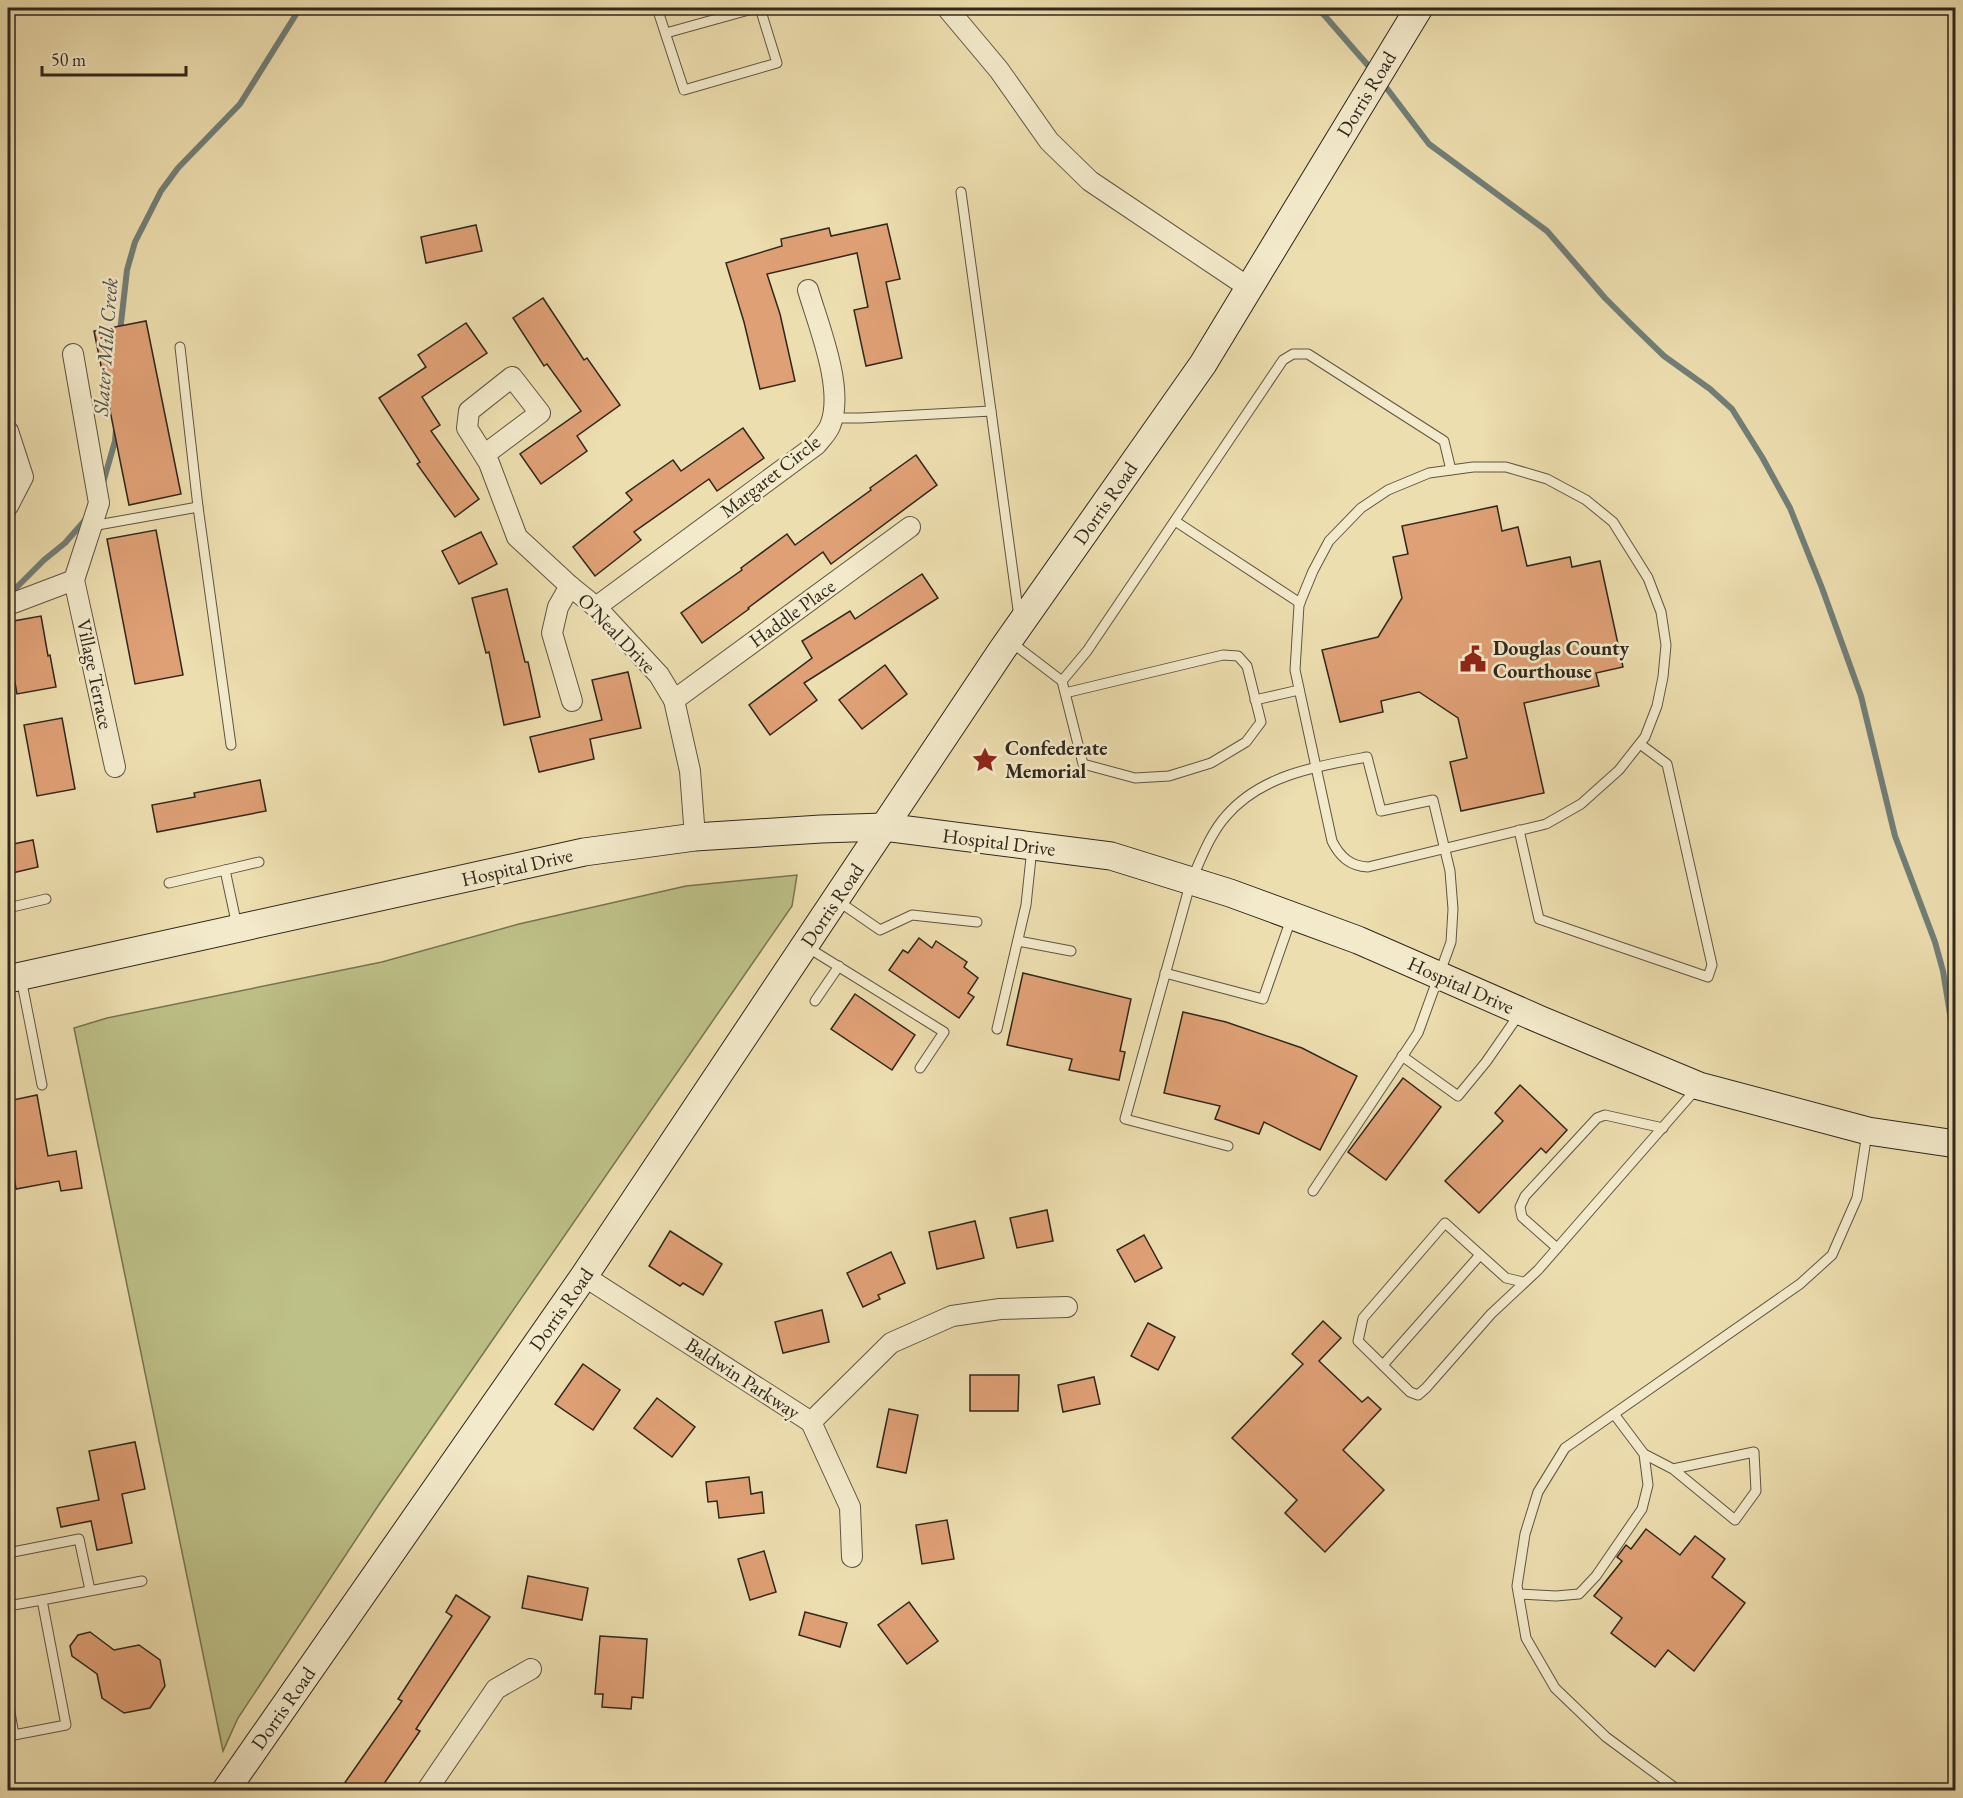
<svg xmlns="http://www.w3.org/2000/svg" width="1963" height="1798" viewBox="0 0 1963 1798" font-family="'EB Garamond',serif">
<rect width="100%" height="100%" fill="#eddeaf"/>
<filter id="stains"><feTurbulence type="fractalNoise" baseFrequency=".00333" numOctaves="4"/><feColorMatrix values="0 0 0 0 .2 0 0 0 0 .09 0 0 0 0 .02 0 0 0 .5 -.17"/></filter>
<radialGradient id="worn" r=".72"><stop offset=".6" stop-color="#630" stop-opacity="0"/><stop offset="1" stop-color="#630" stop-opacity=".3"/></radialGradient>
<path fill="#bdc087" stroke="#767452" stroke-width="1.5" d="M797,875L792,906L380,1503L238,1718L223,1751L74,1028L107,1018L382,962L519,924L686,886Z"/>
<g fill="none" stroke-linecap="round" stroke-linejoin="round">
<g stroke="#717f78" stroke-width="6">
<path d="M1318,8L1372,70"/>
<path d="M1382,82L1429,144L1547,231L1605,298L1632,325L1664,356L1710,389L1732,409L1762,457L1790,508L1822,588L1861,696L1895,836L1935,942L1943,971L1952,1026L1956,1103"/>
<path d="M120,332L127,270L135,242L161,191L178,168L240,104L300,8"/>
<path d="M103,483L115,441L116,429"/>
<path d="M8,596L44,560L65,543L86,519"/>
<path d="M1954,1790L1956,1789"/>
</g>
</g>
<g fill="#e0a076" stroke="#30271d" stroke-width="1.5">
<path d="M887,224L900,279L886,282L902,358L866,366L854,310L868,307L857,253L767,274L780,314L795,381L760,389L744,322L726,263L782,246L781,239L829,228L831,236Z"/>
<path d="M476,225L482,251L426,263L421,237Z"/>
<path d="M543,298L584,360L587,358L620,405L577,436L587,451L541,484L520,454L581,411L547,364L544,366L513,318Z"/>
<path d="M146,321L181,494L129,505L94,331Z"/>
<path d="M466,323L487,353L422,397L440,425L431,431L479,499L455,517L417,464L420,462L379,398L426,367L418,355Z"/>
<path d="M743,428L764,458L717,491L709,479L634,532L641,540L595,576L573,547L632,500L626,493L673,460L681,471Z"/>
<path d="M916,455L937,485L831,564L823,552L748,608L749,609L702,643L681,613L742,570L741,568L787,534L795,545L871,490L870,488Z"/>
<path d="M1497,506L1502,531L1518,527L1527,566L1570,557L1572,567L1600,561L1623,667L1596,673L1599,686L1524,703L1544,793L1461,811L1450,762L1467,758L1458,718L1419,692L1381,701L1383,712L1340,722L1322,650L1378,637L1402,598L1393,557L1408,554L1402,526Z"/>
<path d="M156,530L183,675L135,684L107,539Z"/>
<path d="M481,532L497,564L459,584L442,551Z"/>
<path d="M922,574L938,598L804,683L817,700L770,735L749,705L812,658L802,641L850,611L855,619Z"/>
<path d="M507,589L525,662H528L540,717L504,725L489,652L486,653L472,598Z"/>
<path d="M41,616L48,656L50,655L56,687L17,694L8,643V622Z"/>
<path d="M885,665L907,694L862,729L839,700Z"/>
<path d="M628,672L641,728L590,739L594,759L539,772L530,737L602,720L592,680Z"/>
<path d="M62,718L75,789L37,796L24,725Z"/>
<path d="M260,780L266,811L157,832L152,805L195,797L194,793Z"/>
<path d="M33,840L38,867L8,874V845Z"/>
<path d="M919,938L932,948L936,941L967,962L964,967L978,978L968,993L974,997L959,1018L889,970L903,950L908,953Z"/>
<path d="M1023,973L1131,999L1120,1051L1125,1052L1119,1080L1069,1070L1072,1059L1007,1045Z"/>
<path d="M855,994L915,1035L892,1070L831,1029Z"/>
<path d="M1183,1012L1226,1022L1302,1048L1357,1076L1320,1150L1264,1122L1259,1134L1215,1119L1220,1106L1164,1093Z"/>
<path d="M1403,1078L1441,1107L1386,1180L1348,1152Z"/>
<path d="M1520,1085L1567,1130L1546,1153L1541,1148L1479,1213L1445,1181L1503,1121L1495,1113Z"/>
<path d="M37,1095L48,1156L76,1151L82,1188L61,1191L59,1181L16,1189L8,1137V1101Z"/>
<path d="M1047,1210L1053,1241L1017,1248L1010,1218Z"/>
<path d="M975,1221L984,1258L937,1269L929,1232Z"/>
<path d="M670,1231L722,1264L703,1295L683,1283L680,1286L649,1266Z"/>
<path d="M1144,1235L1162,1268L1135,1282L1117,1250Z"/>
<path d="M891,1252L905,1283L878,1295L880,1299L863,1307L847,1273Z"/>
<path d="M822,1310L829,1342L783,1353L775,1322Z"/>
<path d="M1323,1321L1341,1338L1319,1361L1362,1402L1368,1397L1381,1409L1343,1450L1384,1490L1325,1552L1285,1513L1297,1500L1232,1438L1303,1364L1292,1354Z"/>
<path d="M1148,1323L1175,1337L1158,1370L1131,1356Z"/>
<path d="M583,1364L620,1390L593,1430L555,1404Z"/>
<path d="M970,1375H1019L1018,1411H970Z"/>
<path d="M1094,1377L1100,1404L1063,1412L1058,1385Z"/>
<path d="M657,1398L695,1427L672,1457L634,1428Z"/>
<path d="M889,1409L918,1415L906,1473L877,1467Z"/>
<path d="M135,1442L145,1489L122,1494L132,1543L97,1550L91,1521L61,1527L57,1508L99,1500L89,1451Z"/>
<path d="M749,1477L751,1494L762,1492L764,1513L719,1518L717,1501L708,1502L706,1482Z"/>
<path d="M947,1520L954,1559L922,1564L916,1525Z"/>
<path d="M1646,1529L1680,1555L1695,1536L1725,1559L1712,1577L1745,1603L1694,1671L1668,1650L1655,1667L1611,1633L1622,1618L1594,1596L1622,1561L1617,1557L1626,1545L1631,1549Z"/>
<path d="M764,1551L776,1592L750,1600L738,1559Z"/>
<path d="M528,1576L588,1588L582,1620L522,1608Z"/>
<path d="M456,1595L490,1617L416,1729L420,1731L379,1791H339L402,1701L398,1699L452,1616L446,1612Z"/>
<path d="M909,1602L938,1641L907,1664L878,1625Z"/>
<path d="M805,1612L847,1623L840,1647L799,1635Z"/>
<path d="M90,1632L114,1650L139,1645L160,1660L165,1686L150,1708L124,1713L102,1698L97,1674L72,1656L70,1646L78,1635Z"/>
<path d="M600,1636L647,1639L643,1698L632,1697L631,1709L602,1707L603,1694H595Z"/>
</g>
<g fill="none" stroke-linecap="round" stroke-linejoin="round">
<g stroke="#5f5542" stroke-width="11">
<g id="lane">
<path d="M657,8L684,90L777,63L760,8"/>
<path d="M666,33L756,8"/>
<path d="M961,192L991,411"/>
<path d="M180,347L198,507L231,745"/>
<path d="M832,418H861L991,411L1019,617"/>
<path d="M1473,467H1506L1547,479L1586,500L1613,522L1648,578L1661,612L1666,645L1663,677L1657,706L1645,737L1619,770L1581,804L1546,824L1368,867C1350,866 1340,857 1332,841L1295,670L1299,605L1313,571L1329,541L1361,508L1388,490L1429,473Z"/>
<path d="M1175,521L1300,603"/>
<path d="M92,526L198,507"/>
<path d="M1011,642L1062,681L1083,764L1135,778L1169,776L1211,763L1246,742L1261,722L1247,666L1238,656L1223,655L1065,693"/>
<path d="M1062,681L1087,651L1283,360L1293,354H1308L1444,441L1451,470"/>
<path d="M1255,700L1299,690"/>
<path d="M1519,830L1539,919L1708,977L1712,965L1667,764L1640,744"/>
<path d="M225,870L259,862"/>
<path d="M169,883L225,870L237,926"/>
<path d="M838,901L880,930L912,915L977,922"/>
<path d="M8,908L46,899"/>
<path d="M1018,941L1071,951"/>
<path d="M807,947L944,1032L920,1068"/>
<path d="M1165,973L1263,999L1291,919"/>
<path d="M21,978L42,1085"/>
<path d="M815,1001L839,966"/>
<path d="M997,1029L1026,905L1032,848"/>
<path d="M1402,1056L1458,1096L1486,1062L1520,1013"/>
<path d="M1228,1146L1125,1119L1191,881C1201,859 1210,834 1226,816C1261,775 1317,766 1367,757L1381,811L1433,800L1450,871L1453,909L1451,942L1418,1033L1313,1191"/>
<path d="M1557,1248L1522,1217L1520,1207L1525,1196L1597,1118L1605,1115L1663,1128"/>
<path d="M1523,1282L1506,1278L1445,1223L1363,1318L1358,1341L1410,1392L1418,1395L1426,1388L1491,1314L1538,1270L1697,1088"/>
<path d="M1383,1365L1480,1255"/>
<path d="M1644,1454L1673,1469L1754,1452L1756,1491L1735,1520L1673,1469"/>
<path d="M8,1553L79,1539L90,1590"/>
<path d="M1519,1594L1556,1596L1579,1594L1596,1576L1642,1509L1648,1485L1644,1454L1614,1414"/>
<path d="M8,1606L42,1600"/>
<path d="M8,1701L14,1735L66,1725L42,1600L142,1581"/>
<path d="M1678,1790L1606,1737L1555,1688L1526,1638L1517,1586L1525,1534L1538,1492L1565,1448L1800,1284L1832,1255L1857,1198L1867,1133"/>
</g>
</g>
<g stroke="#5f5542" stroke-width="22">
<g id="street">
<path d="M947,8L999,70L1049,141L1090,181L1248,287"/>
<path d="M73,354L99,503L74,580L115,767"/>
<path d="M8,431L23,477L8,506"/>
<path d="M484,455L540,413L512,377L469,411L467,428L489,463L517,537L570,586L596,607L659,675L674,700L690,771L695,837"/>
<path d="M570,586L558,607L552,633L572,701"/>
<path d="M8,605L74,580"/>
<path d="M596,607L816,445C820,440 827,433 830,426C845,390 819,327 808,290"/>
<path d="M674,700L910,527"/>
<path d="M584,1276L811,1422L850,1507L852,1557"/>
<path d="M811,1422L891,1343L952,1316L1000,1309L1067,1307"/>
<path d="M427,1790L496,1689L531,1669"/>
</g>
</g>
<g stroke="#30271d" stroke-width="29">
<g id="secondary">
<path d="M8,979L584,852L695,837L821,829L884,827L1111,856L1230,893L1358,940L1541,1020L1699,1086L1868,1131L1956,1144"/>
<path d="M226,1790L584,1276L1002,650L1203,364L1419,8"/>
</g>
</g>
<use href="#lane" stroke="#f3eacb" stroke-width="9"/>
<use href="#street" stroke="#f3eacb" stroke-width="20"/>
<use href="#secondary" stroke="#f3eacb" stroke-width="27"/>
</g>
<defs>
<g id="civic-bare" transform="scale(2.07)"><path d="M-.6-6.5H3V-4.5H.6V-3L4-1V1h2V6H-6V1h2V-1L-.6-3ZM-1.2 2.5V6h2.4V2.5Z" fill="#8f2418" stroke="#f3eacb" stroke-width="2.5" paint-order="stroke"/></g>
<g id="sight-bare" transform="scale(2.07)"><path d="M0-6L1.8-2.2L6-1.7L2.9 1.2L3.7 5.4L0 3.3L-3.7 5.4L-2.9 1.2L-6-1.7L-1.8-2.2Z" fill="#8f2418" stroke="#f3eacb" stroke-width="2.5" paint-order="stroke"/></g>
</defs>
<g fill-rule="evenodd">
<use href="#civic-bare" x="1473" y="659"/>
<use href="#sight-bare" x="985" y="760"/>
</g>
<g text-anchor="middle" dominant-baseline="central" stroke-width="5" stroke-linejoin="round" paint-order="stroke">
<g font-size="20" fill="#30271d" stroke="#f3eacb">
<text transform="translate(1366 94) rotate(-59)">Dorris Road</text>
<text transform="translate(770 476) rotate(-38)">Margaret Circle</text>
<text transform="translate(1105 503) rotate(-55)">Dorris Road</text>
<text transform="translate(792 613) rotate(-36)">Haddle Place</text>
<text transform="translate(617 633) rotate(46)">O'Neal Drive</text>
<text transform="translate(95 674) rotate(78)">Village Terrace</text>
<text transform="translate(999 842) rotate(7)">Hospital Drive</text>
<text transform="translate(517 867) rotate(-13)">Hospital Drive</text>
<text transform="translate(832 905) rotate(-56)">Dorris Road</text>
<text transform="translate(1461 985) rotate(24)">Hospital Drive</text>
<text transform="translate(561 1309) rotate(-55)">Dorris Road</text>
<text transform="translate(743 1378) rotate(33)">Baldwin Parkway</text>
<text transform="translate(283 1708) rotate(-55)">Dorris Road</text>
</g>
<g font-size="20" font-weight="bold" fill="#30271d" stroke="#f3eacb" text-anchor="start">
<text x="1493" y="648">Douglas County<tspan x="1493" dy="23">Courthouse</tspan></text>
<text x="1005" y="748">Confederate<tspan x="1005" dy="23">Memorial</tspan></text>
</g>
<g font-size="21" font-style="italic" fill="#50534a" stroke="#f3eacb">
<text transform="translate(105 347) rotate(-86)">Slater Mill Creek</text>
</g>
</g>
<rect width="1963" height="1798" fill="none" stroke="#eddeaf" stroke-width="30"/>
<rect x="9" y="9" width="1945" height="1780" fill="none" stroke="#30271d" stroke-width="3"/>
<rect x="15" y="15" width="1933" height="1768" fill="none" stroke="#30271d" stroke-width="1.5"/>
<path d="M42 66v9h144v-9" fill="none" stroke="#30271d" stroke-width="3"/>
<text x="51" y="66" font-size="18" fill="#30271d" stroke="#f3eacb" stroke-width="4.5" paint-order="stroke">50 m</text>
<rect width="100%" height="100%" filter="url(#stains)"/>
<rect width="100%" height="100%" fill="url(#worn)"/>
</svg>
